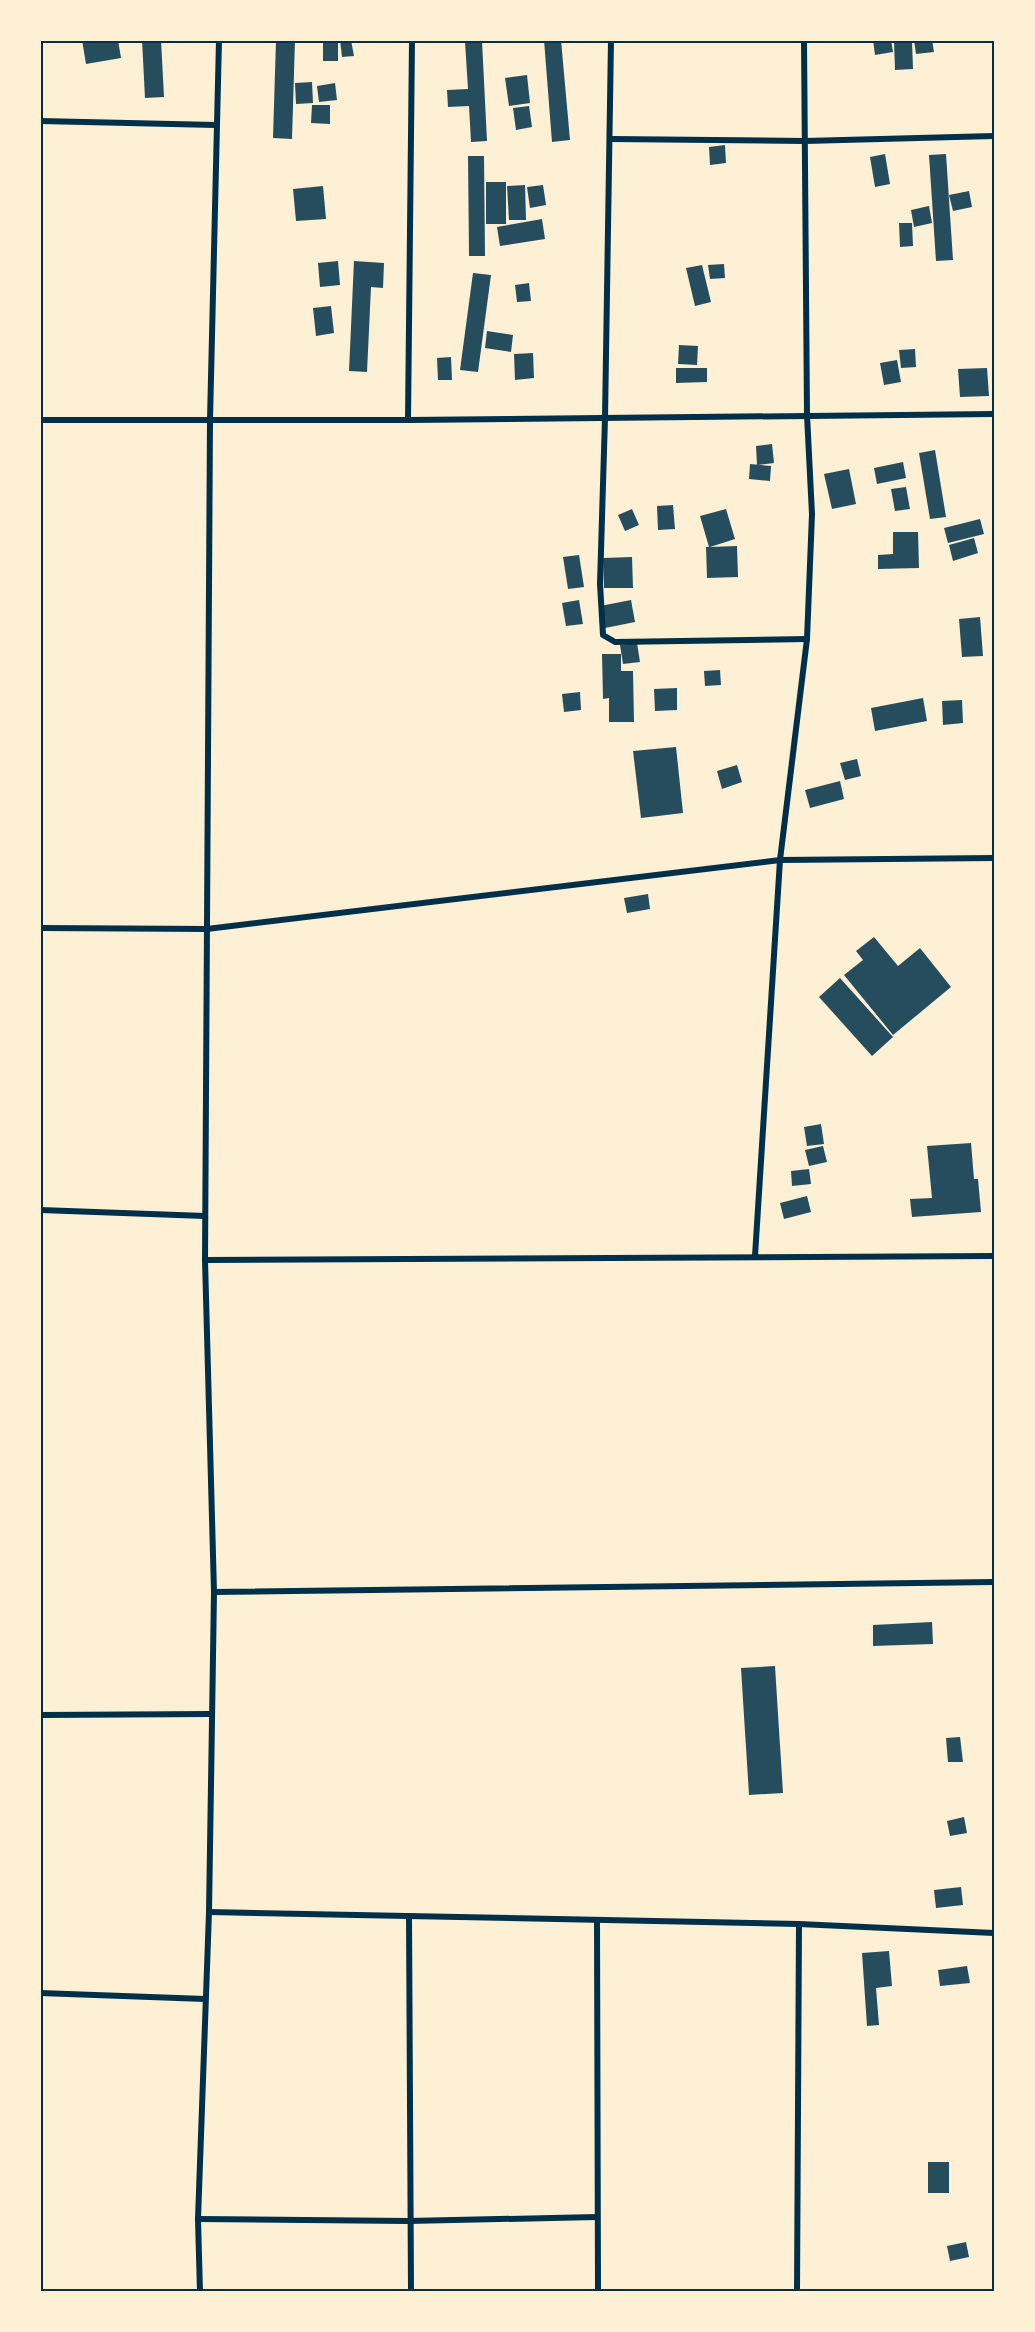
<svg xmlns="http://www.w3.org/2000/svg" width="1035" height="2332" viewBox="0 0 1035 2332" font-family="Mulish,sans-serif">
<rect width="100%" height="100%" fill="#fdf0d5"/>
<g fill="#264d5e">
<path d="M82,40H118L121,58L86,64Z"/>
<path d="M142,40H161L164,97L145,98Z"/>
<path d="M276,40H295L292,139L273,138Z"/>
<rect x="323" y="40" width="15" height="21"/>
<path d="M340,40H351L354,56L342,57Z"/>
<path d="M544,40H561L570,140L552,142Z"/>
<path d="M873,40H891L893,52L875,55Z"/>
<path d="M914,40H932L934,52L916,54Z"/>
<path d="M482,41L487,141L471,142L469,106L448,107L447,90L468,89L465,42Z"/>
<path d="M912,41L913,69L895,70L894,42Z"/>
<path d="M527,75L530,103L509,106L505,78Z"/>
<path d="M312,82L313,103L296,104L295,83Z"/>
<path d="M335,83L337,100L319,102L317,86Z"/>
<path d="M312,105H330V124L311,123Z"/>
<path d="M529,106L532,127L516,130L513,108Z"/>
<path d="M725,145L726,163L710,165L709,147Z"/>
<path d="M885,154L890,184L875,187L870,157Z"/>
<path d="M946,154L953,260L936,261L929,155Z"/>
<path d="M468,156H484L485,256H469Z"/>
<rect x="486" y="182" width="20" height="42"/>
<path d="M525,185L526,220H509L507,186Z"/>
<path d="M543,185L546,205L530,208L527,187Z"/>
<path d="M323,186L326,219L296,221L293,189Z"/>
<path d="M969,191L972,207L953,211L949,195Z"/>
<path d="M929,206L932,223L914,227L911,210Z"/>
<path d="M542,219L545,239L500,246L497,227Z"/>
<path d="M899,223H912L913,246L900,247Z"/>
<path d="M338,261L340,285L320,287L318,263Z"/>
<path d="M354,261L384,263L383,288L371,287L367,372L349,371Z"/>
<path d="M724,264L725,278L710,279L708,265Z"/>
<path d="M702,265L711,302L695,306L686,268Z"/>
<path d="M473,273L491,275L478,372L460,370Z"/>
<path d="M529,283L531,301L517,302L515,285Z"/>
<path d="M331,306L334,333L316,336L313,308Z"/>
<path d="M487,331L513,335L511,352L485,348Z"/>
<path d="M679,345L698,346L697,365L678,364Z"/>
<path d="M915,349L916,367L901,368L899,350Z"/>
<path d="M533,353L534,378L515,380L514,354Z"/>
<path d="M451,357L452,380H438L437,358Z"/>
<path d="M897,360L901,382L884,385L880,363Z"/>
<path d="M676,368H707V382L676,383Z"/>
<path d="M987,368L989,396L960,397L958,369Z"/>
<path d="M772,444L774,463L757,465L756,446Z"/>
<path d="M935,450L946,517L930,519L919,453Z"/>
<path d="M903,462L906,478L877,484L874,468Z"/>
<path d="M750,464L771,466L770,481L749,479Z"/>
<path d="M849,469L856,504L832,509L824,474Z"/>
<path d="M906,487L910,509L895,511L891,489Z"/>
<path d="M673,505L675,529L658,530L657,506Z"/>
<path d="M632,509L639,525L625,531L618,515Z"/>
<path d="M726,509L735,539L710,547L737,546L738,577L707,578L706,547H709L700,516Z"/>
<path d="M980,519L984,534L948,543L944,528Z"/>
<path d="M893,532H918L919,568L878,569V555L893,554Z"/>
<path d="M974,538L978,553L953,561L949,545Z"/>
<path d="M579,555L584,587L568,589L563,557Z"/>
<path d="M632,557L633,588H604L603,558Z"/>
<path d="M579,600L583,624L566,626L562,603Z"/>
<path d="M631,600L635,622L605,628L600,606Z"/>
<path d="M980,617L983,656L962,657L959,619Z"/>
<path d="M637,643L640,662L623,664L620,645Z"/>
<path d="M602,654H621V671H633L634,722H609V698L603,699Z"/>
<path d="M720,670L721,685L705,686L704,671Z"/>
<path d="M677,688V710L655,711L654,689Z"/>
<path d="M580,692L581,710L564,712L562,694Z"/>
<path d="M923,698L927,721L875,731L871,708Z"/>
<path d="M962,700L963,723L943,725L942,701Z"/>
<path d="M676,747L683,813L641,818L633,751Z"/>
<path d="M857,759L861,776L845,780L840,763Z"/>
<path d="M737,765L742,782L722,789L717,771Z"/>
<path d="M840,781L844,799L810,808L805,790Z"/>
<path d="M648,894L650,909L627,913L624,898Z"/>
<path d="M874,937L898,966L920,948L951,987L893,1035L844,975L863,960L856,951Z"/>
<path d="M840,978L893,1037L872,1056L819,997Z"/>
<path d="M821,1124L824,1144L807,1146L804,1127Z"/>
<path d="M971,1143L974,1179H978L981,1212L912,1217L910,1199L932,1198L927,1146Z"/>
<path d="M823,1146L827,1162L809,1166L805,1150Z"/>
<path d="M809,1169L811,1184L792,1186L791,1171Z"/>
<path d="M807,1196L811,1212L784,1219L780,1203Z"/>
<path d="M932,1622L933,1644L873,1646V1625Z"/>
<path d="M775,1666L783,1793L749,1795L741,1668Z"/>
<path d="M960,1737L963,1762H948L946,1738Z"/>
<path d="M964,1817L967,1833L950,1836L947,1821Z"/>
<path d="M961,1887L963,1905L936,1908L934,1890Z"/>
<path d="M889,1951L892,1986L876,1988L879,2025L867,2026L862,1953Z"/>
<path d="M967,1966L970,1983L940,1986L938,1970Z"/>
<rect x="928" y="2162" width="21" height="31"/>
<path d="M966,2242L969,2257L950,2261L947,2246Z"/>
</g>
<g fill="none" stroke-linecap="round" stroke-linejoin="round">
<g stroke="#003049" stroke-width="6">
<path d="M611,40L605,418L600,584L603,635L615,642L807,639"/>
<path d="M40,121L216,125"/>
<path d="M611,139L805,141L994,136"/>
<path d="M40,420H408L994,414"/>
<path d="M408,420L412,40"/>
<path d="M40,928L207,929L780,860L994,858"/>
<path d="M40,1210L205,1216"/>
<path d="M755,1256L780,860L807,639L812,514L807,415L804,40"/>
<path d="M205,1260L994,1256"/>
<path d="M214,1592L994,1582"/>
<path d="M40,1715L211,1714"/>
<path d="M209,1912L799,1924L994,1933"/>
<path d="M409,1916L411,2292"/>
<path d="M597,1921L598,2292"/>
<path d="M40,1993L205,1999"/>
<path d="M198,2219L408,2221L597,2217"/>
<path d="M200,2292L198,2219L209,1912L214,1592L205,1260L210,420L219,40"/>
<path d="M797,2292L799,1924"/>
</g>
</g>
<rect width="1035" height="2332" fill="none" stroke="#fdf0d5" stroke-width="84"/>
<rect x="42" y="42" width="951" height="2248" fill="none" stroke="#003049" stroke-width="2"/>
</svg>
